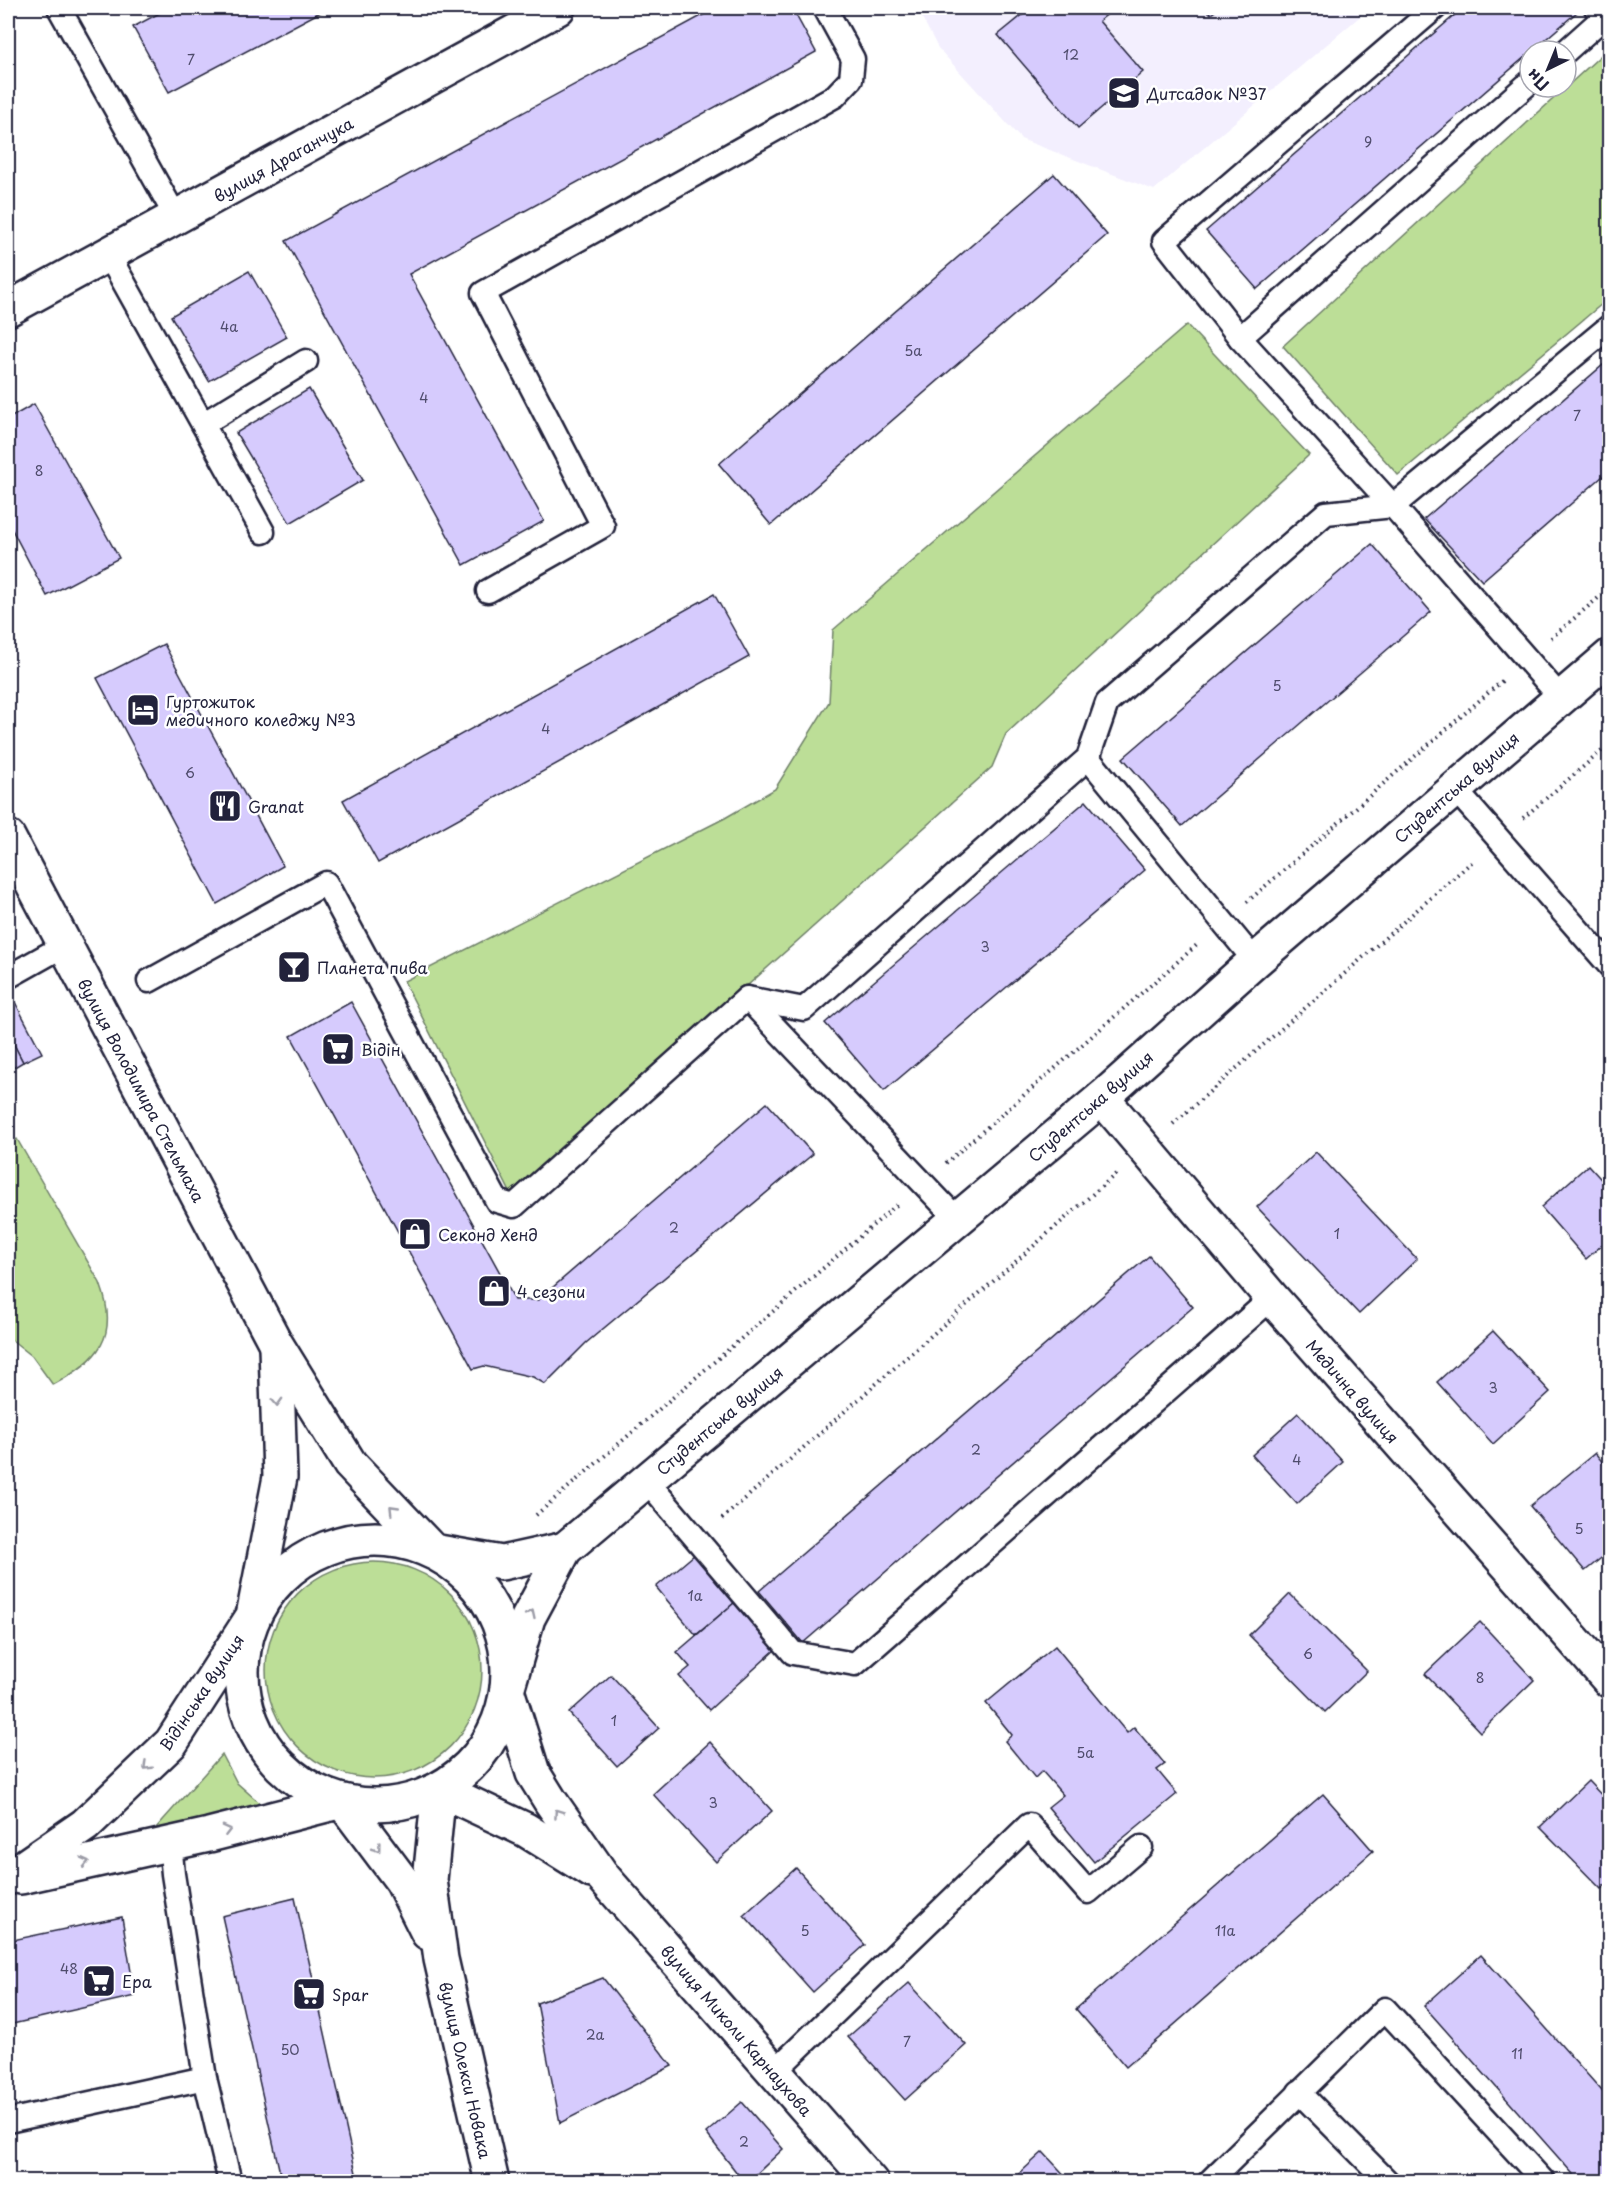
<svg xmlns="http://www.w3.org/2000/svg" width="1617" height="2189" viewBox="0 0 1617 2189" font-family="'Playpen Sans',sans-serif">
<rect width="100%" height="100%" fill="#fff"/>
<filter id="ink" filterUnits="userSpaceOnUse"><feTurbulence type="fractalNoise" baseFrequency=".0167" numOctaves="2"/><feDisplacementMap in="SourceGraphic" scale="12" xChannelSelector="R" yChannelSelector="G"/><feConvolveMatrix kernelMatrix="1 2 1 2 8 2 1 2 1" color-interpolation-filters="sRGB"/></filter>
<g filter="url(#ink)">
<path fill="#f3effe" d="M917,8H1370L1154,190L1021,139L938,48Z"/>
<g fill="#bcde97" stroke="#6f8069" stroke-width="1.5">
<path d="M1609,48V298L1398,475L1283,346Z"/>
<path d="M1187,325L1309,455L1006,734L992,767L512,1196L404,981L725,818L775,789L829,702L833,630Z"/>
<path d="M17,1139L100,1283C120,1337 99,1360 53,1385L32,1356L8,1337V1145Z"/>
<circle cx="374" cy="1670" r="108"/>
<path d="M222,1754L237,1783L263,1806L155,1829Z"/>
</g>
<g fill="#d6cbfd" stroke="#22223b" stroke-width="1.5">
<path d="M169,8H328L169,92L133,27Z"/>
<path d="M716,8H792L816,52L409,274L544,521L464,565L286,241Z"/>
<path d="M1031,8H1115L1099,21L1143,72L1078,128L998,35Z"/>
<path d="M1205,8H1219L1211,14Z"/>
<path d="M1463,8H1573L1577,12L1257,289L1206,231Z"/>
<path d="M1054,174L1107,235L771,525L719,464Z"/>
<path d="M249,271L287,337L209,381L171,316Z"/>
<path d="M1610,359V470L1482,581L1424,519Z"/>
<path d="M309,389L363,480L290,523L236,433Z"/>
<path d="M34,404L119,558L47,596L8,522V419Z"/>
<path d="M1372,544L1431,612L1182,826L1123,758Z"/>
<path d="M714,594L749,657L378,863L343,800Z"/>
<path d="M164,644L283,866L217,904L97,678Z"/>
<path d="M1086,801L1145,870L884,1091L825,1023Z"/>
<path d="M8,989L42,1053L23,1062L8,1033Z"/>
<path d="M351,1002L515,1300H538L767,1103L813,1154L586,1343L545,1384L533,1377L484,1366L473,1369L291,1036Z"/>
<path d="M8,1033L23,1062L8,1071Z"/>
<path d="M1316,1152L1417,1259L1359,1314L1257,1207Z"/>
<path d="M1588,1165L1610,1189V1238L1586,1259L1541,1207Z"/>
<path d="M1149,1256L1193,1307L803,1643L759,1591Z"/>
<path d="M1493,1331L1550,1392L1493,1444L1437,1382Z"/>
<path d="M1298,1413L1343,1462L1297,1504L1252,1455Z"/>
<path d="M1595,1453L1610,1471V1551L1585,1571L1530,1506Z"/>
<path d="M694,1555L734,1603L696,1635L656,1587Z"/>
<path d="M1290,1594L1367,1671L1325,1712L1249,1635Z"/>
<path d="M734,1603L776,1649L709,1710L679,1676L690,1667L677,1652Z"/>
<path d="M1480,1622L1534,1680L1480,1732L1425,1674Z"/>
<path d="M1055,1646L1127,1733L1134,1727L1165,1764L1157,1770L1177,1794L1094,1862L1048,1807L1063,1795L1042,1771L1035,1778L1005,1741L1012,1735L986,1703Z"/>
<path d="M611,1675L659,1728L617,1766L569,1713Z"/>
<path d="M710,1742L772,1811L716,1862L653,1794Z"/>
<path d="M1588,1781L1610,1804V1881L1601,1889L1540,1827Z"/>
<path d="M1323,1794L1373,1851L1126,2067L1076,2009Z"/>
<path d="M796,1868L865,1945L813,1992L744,1915Z"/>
<path d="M295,1898L358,2182H282L222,1916Z"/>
<path d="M122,1917L135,1996L8,2025V1941Z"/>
<path d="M1481,1955L1610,2100V2182H1580L1424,2006Z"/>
<path d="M603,1978L672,2066L560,2123L537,2003Z"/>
<path d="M909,1983L966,2045L905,2100L848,2037Z"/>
<path d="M742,2102L783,2149L748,2182H744L706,2133Z"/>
<path d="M1043,2152L1071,2182H1010Z"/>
</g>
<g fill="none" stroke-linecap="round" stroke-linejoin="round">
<g stroke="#22223b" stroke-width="27">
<g id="lane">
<path d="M59,8L176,217"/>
<path d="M1435,8L1164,241L1240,338L1393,506L1560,697"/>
<path d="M1566,51L1604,17L1596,8"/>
<path d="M108,254L263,532"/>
<path d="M1240,338L1530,82"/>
<path d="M203,424L306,361"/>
<path d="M488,591L603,526L483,293L835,96L851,79L853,59L825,8"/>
<path d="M1088,758L1255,961"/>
<path d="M1454,788L1610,966"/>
<path d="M8,977L65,945"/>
<path d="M149,981L326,883L497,1201L514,1206L747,998L804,1009L1088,758L1107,703L1326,513L1393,506L1610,326"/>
<path d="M747,998L957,1219"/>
<path d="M647,1481L793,1653L855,1664L1272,1298"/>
<path d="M170,1842L173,1874L205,2078L230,2182"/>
<path d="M775,2071L1029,1825L1088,1892L1141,1847"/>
<path d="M1299,2092L1388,2182"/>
<path d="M8,2121L205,2078"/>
<path d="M1209,2182L1385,2009L1544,2182"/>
</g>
</g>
<g stroke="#22223b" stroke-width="38">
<g id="street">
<path d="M8,309L558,8"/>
<path d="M1102,1098L1272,1298L1610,1681"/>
<path d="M433,1551L502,1563L565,1549"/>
<path d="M507,1690L528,1618L565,1549L1102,1098L1255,961L1610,656"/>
</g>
</g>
<g stroke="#22223b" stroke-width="38">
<g id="secondary">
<path d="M8,837L276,1344L350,1464L431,1549"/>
<circle cx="375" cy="1672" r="133"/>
<path d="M507,1690L533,1773L551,1802L604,1878L871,2182"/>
<path d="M21,1877L209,1835L342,1801L402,1881L428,1933"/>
<path d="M8,1878L85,1825L171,1743L253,1616L280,1477L276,1346"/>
<path d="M492,2182L441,1959L430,1880L439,1789L526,1830L592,1871"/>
</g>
</g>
<g stroke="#22223b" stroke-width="4" stroke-dasharray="1.5 4.5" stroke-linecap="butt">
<path d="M1551,638L1610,588"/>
<path d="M1523,818L1610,744"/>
<path d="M1247,902L1502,681"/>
<path d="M1173,1124L1474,860"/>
<path d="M946,1163L1198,944"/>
<path d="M536,1515L899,1203"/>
<path d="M722,1519L1118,1172"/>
</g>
<use href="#lane" stroke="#fff" stroke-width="22"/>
<use href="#street" stroke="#fff" stroke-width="33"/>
<use href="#secondary" stroke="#fff" stroke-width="33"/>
</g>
<defs><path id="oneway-chevron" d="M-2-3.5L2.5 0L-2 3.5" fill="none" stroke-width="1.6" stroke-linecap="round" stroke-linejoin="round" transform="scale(1.5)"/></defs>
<g stroke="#9c9ca7">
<use href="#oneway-chevron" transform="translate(277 1402) rotate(88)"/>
<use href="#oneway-chevron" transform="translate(393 1509) rotate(-134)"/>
<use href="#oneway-chevron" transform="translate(531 1614) rotate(-65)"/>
<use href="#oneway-chevron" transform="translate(147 1766) rotate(136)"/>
<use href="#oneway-chevron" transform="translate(558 1813) rotate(-125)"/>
<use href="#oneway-chevron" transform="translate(227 1830) rotate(-14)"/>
<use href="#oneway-chevron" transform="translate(377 1848) rotate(53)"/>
<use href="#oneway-chevron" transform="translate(85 1862) rotate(-13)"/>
</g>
</g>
<defs>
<g id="school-square" transform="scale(1.725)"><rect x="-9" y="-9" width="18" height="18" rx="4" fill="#22223b" stroke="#fff"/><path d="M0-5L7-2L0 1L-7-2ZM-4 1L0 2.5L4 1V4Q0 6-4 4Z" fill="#fff"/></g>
<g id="hotel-square" transform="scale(1.725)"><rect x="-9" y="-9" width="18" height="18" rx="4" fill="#22223b" stroke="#fff"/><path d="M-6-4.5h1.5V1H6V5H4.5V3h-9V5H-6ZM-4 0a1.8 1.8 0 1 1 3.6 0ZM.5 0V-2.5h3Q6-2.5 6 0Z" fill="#fff"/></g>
<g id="restaurant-square" transform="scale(1.725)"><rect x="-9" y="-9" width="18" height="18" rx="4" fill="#22223b" stroke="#fff"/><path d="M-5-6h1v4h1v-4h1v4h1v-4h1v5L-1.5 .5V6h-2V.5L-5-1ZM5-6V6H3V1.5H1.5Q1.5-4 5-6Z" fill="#fff"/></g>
<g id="bar-square" transform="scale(1.725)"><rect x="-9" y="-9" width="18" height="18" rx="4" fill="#22223b" stroke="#fff"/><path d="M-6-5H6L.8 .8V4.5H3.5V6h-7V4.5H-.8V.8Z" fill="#fff"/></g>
<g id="supermarket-square" transform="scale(1.725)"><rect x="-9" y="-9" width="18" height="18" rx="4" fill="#22223b" stroke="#fff"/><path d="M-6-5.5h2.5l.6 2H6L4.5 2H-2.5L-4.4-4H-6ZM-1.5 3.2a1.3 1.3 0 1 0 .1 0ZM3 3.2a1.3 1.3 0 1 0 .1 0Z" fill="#fff"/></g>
<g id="shop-square" transform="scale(1.725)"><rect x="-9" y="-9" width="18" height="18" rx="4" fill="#22223b" stroke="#fff"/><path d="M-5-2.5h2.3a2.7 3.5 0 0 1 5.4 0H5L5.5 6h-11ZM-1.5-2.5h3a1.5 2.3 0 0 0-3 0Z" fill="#fff"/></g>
</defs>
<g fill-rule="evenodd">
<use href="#school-square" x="1124" y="93"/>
<use href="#hotel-square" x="143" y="710"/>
<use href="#restaurant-square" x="225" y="806"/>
<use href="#bar-square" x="294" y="967"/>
<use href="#supermarket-square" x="338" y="1049"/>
<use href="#shop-square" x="415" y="1234"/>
<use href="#shop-square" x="494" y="1291"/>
<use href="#supermarket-square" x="99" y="1981"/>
<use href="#supermarket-square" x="309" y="1994"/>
</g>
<g text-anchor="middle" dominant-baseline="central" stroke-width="5" stroke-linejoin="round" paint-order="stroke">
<g font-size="14" fill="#4f4c6c">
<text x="1071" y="54">12</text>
<text x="191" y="59">7</text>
<text x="1368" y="141">9</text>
<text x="229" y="326">4а</text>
<text x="913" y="350">5а</text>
<text x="424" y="397">4</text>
<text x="1577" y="415">7</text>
<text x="39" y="470">8</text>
<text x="1277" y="685">5</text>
<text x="546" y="728">4</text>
<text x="190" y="772">6</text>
<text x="985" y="946">3</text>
<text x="674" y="1227">2</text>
<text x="1337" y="1233">1</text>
<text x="1493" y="1387">3</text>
<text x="976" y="1449">2</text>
<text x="1297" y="1459">4</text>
<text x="1579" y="1528">5</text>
<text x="695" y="1595">1а</text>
<text x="1308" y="1653">6</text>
<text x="1480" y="1677">8</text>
<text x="614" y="1720">1</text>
<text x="1085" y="1752">5а</text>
<text x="713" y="1802">3</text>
<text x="805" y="1930">5</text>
<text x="1225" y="1930">11а</text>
<text x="69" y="1968">48</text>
<text x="595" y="2034">2а</text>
<text x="907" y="2041">7</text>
<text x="290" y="2049">50</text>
<text x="1517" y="2053">11</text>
<text x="744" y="2141">2</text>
</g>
<g font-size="16" fill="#22223b" stroke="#fff" text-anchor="start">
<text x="1147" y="93">Дитсадок №37</text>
<text x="166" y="701">Гуртожиток<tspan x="166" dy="18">медичного коледжу №3</tspan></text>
<text x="248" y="806">Granat</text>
<text x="317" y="967">Планета пива</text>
<text x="361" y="1049">Відін</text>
<text x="438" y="1234">Секонд Хенд</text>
<text x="517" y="1291">4 сезони</text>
<text x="122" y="1981">Ера</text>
<text x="332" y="1994">Spar</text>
</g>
<g font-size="16" fill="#22223b" stroke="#fff">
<text transform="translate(283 159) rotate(-29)">вулиця Драганчука</text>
<text transform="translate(1456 787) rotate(-41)">Студентська вулиця</text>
<text transform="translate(142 1090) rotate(62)">вулиця Володимира Стельмаха</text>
<text transform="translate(1090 1106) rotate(-41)">Студентська вулиця</text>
<text transform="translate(1353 1391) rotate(49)">Медична вулиця</text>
<text transform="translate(719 1420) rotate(-40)">Студентська вулиця</text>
<text transform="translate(201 1692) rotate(-56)">Відінська вулиця</text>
<text transform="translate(737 2030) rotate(49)">вулиця Миколи Карнаухова</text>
<text transform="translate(466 2070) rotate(77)">вулиця Олекси Новака</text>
</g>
</g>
<rect width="1617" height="2189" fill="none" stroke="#fff" stroke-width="30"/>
<rect x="15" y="15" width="1587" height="2159" fill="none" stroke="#22223b" stroke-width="2" filter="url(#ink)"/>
<g transform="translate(1548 69) rotate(223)"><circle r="28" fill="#ffffff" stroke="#a7a7b1" stroke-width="1.5"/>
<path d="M0-4.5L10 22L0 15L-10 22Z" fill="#22223b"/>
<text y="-9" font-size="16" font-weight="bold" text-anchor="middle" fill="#22223b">Пн</text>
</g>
</svg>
